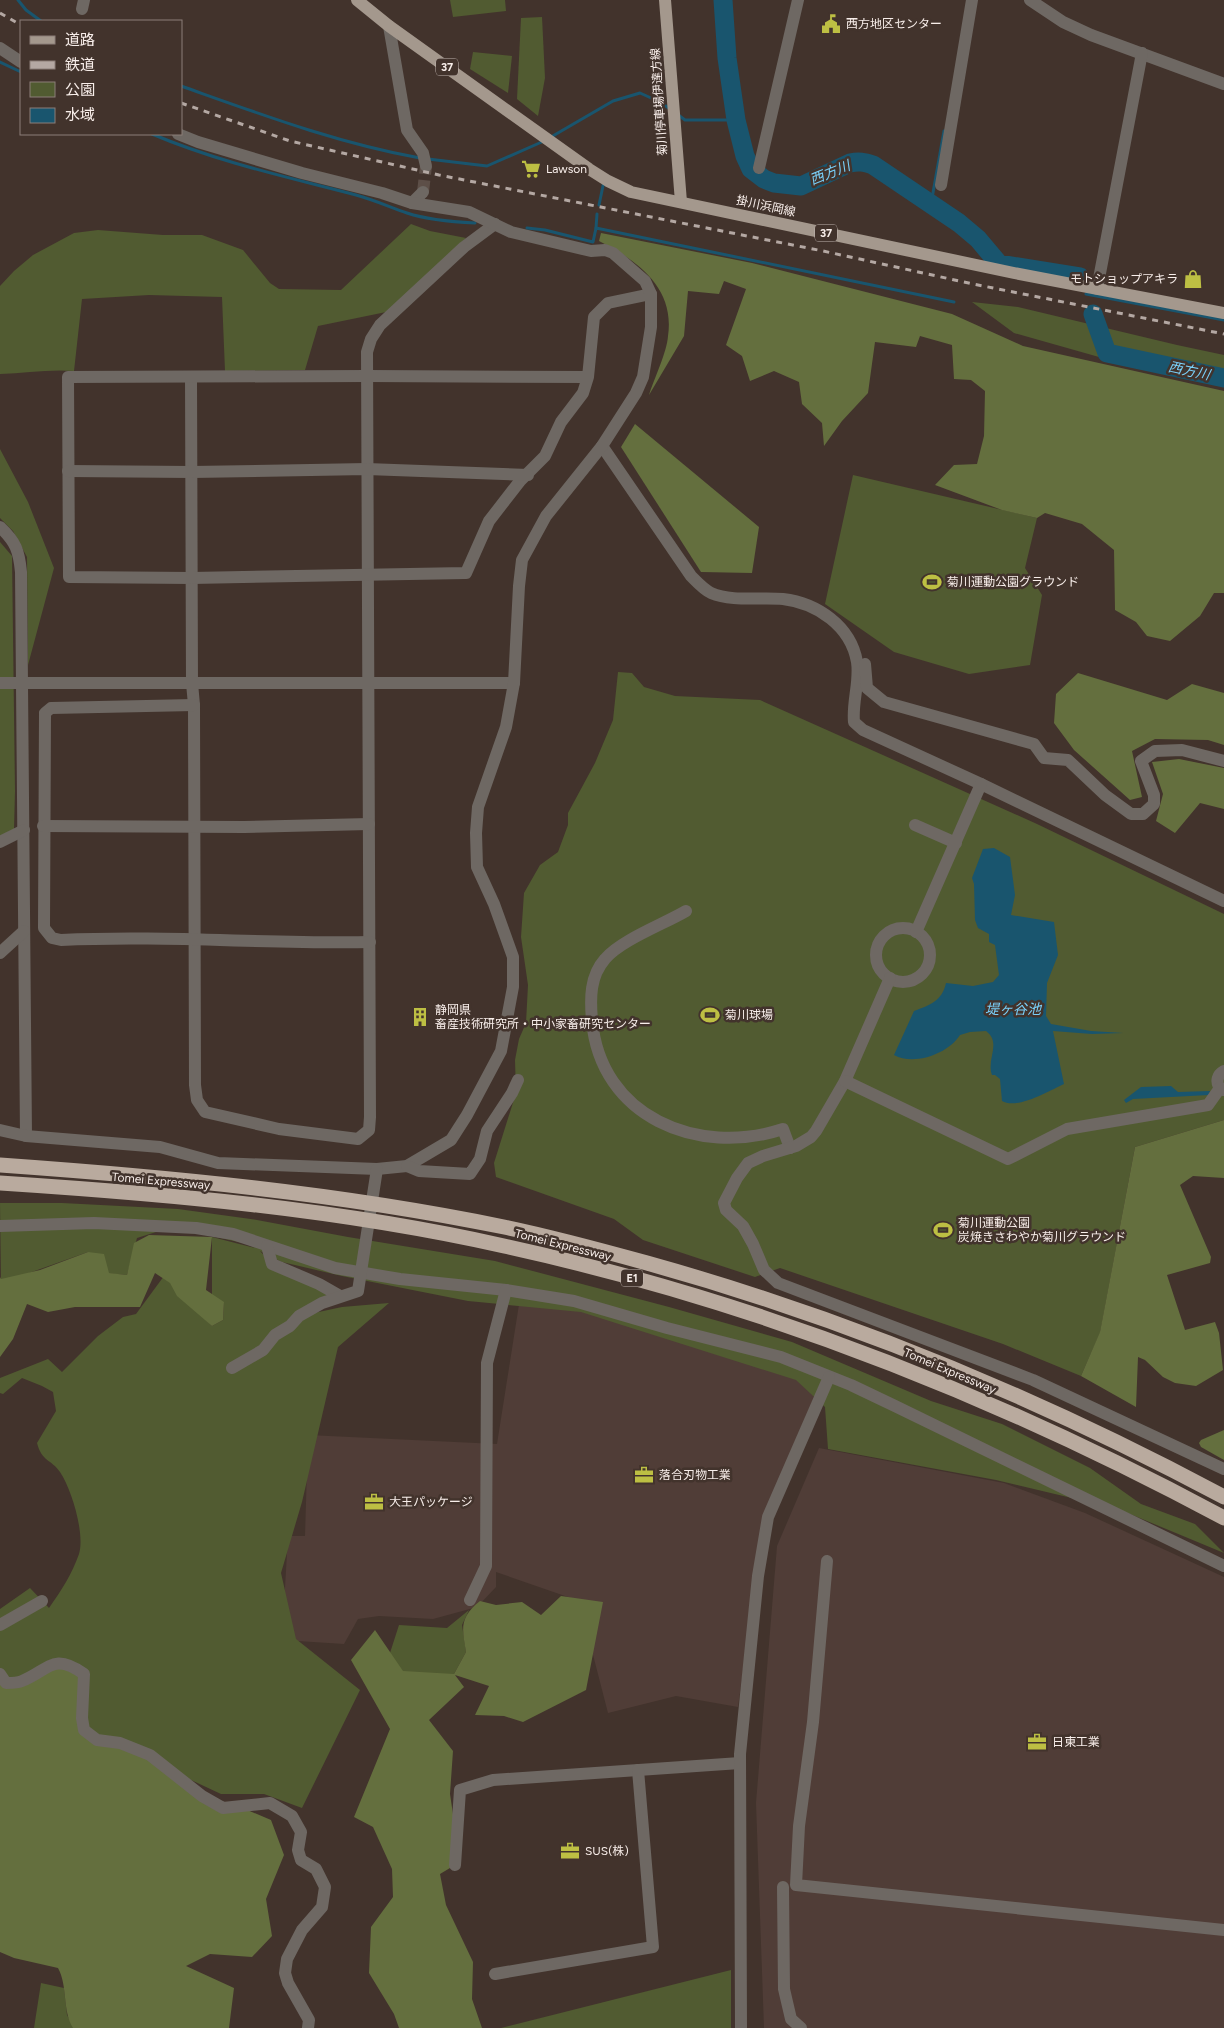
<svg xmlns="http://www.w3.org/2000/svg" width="1224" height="2028" viewBox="0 0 1224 2028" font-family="Figtree,'Noto Sans JP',sans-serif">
<rect width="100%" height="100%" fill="#42332c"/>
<g fill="#503d37">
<path d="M520,1298L590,1308L820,1383L764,1514L738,1707L676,1696L608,1713L591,1647V1605L496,1572V1587L477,1607L433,1619L379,1616L358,1619L344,1644L282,1640L288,1536H305L308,1435L497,1444Z"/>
<path d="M819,1448L1004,1483L1085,1513L1224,1577V2028H764L756,1803L777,1546Z"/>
</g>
<g fill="#515b31">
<path d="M450,0H505L506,11L453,17Z"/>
<path d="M542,17L545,78L538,116L517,99L521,18Z"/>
<path d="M473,52L512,56L508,93L470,69Z"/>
<path d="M411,224L430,231L466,238L391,311L318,326L305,370L225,371L222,297L149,295L82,299L74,371C50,369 25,373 0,374V286L14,271L33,255L74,233L98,230L163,235H202L243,250L270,283L279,289L341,290Z"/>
<path d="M972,302L1018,307L1177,345L1224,355V379L1106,359L1014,333Z"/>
<path d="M0,449L28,502L54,568L28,665L27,557L13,531L0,518Z"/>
<path d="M853,475L1037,518L1025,568L1042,595L1030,665L969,674L894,652L825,604Z"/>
<path d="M0,542L12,556L15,791L14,829L0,836Z"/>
<path d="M618,672L632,673L644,687L675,696L760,700L1037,824L1224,914V1120L1135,1147L1100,1333L1081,1376L1003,1344L780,1268L755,1277L643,1240L614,1219L496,1177L494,1163L516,1093L515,1060L519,1039L526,1023L528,985L521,937L524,893L540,865L558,852L568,825V813L595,763L613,720Z"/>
<path d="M0,1203H62L178,1209L257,1220L348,1237L495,1261L669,1307L792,1342L931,1401L1002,1424L1090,1468L1141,1504L1195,1524L1224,1553L1118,1509L996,1480L828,1449L825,1407L796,1380L581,1312L468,1301L342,1276L282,1262L260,1251L272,1264L332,1291L300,1316L342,1307L389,1303L338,1347L302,1502L281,1573L296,1639L360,1690L302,1808L264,1794H221L84,1730L21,1682L0,1675V1609L30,1588L49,1608C61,1591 72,1574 79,1554C85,1534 72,1490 60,1472C51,1459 42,1462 37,1443L56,1411L53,1392L42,1386L22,1378L3,1394L0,1393V1378L48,1359L62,1372L98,1336L123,1317L136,1314L164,1276L212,1326L223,1320L224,1303L212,1295V1237L255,1248L247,1244L172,1227L137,1238L127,1275L104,1273L88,1252L1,1283Z"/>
<path d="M469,1610L462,1625L466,1652L454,1674L401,1676L389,1656L399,1625L447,1628Z"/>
<path d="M731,1970V2028H501Z"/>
<path d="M41,1983L64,1988L67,2015L74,2028H34Z"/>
</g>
<g fill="#646f3e">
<path d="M601,233L752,263L952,314L1023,346L1224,391V593H1214L1200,616L1170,641L1147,636L1136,622L1115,610L1114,550L1082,524L1045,513L1037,518L1002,510L935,485L954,465L977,464L984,436L985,391L971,380L954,379L952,345L920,336L916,347L875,342L868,393L842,421L824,446L822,423L802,404L799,382L774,371L750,381L742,356L726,345L746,289L724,281L719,294L688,291L684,336L649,395C654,379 667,352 668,336C675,288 638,261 599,241Z"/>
<path d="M635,424L759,527L752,573L701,572L621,447Z"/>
<path d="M1078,673L1167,700L1192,684L1224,693V745L1208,740L1155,739L1132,751L1142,797L1130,800L1074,750L1054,723L1056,694Z"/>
<path d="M1179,759L1224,768V809L1200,803L1175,833L1156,821L1163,794L1152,762Z"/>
<path d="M1224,1120V1178L1193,1176L1180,1185L1211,1257L1210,1263L1167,1275L1185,1330L1215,1322L1219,1333L1223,1370L1196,1386L1175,1383L1163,1377L1145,1360L1138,1357L1136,1407L1081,1376L1100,1332L1135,1147Z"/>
<path d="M149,1235L212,1237L206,1290L224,1302L223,1320L212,1326L177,1296L170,1283L155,1273L140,1307H75L48,1312L27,1304L13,1339L0,1357V1277L1,1279L40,1270L88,1252L104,1254L109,1273L127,1275L134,1243Z"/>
<path d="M1224,1430V1460L1201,1447L1199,1443L1201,1440Z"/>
<path d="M561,1596L603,1602L586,1690L523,1722L504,1716L475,1715L489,1686L455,1675L464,1687L429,1720L453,1751L450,1794L460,1862L440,1874L446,1905L473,1962L472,1999L482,2028H399L394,2014L369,1973L371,1927L393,1897L392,1869L373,1827L354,1817L390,1729L351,1660L375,1630L403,1671L454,1674L466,1652C462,1628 459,1618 480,1601L496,1605L522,1602L541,1615Z"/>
<path d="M58,1663L81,1672L84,1730L153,1757L212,1802L238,1806L271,1820L284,1855L266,1899L272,1936L252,1957L210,1954L186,1966L234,1988L229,2028H73C62,2010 68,1986 58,1968L14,1958L0,1952V1674L6,1683Z"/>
</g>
<g fill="#19556e">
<path d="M994,848L1010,857L1015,895L1011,915L1054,922L1058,955L1047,983L1046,1016L1051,1024L1091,1031L1123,1033L1092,1034L1053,1031L1064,1084C1049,1091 1017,1110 1002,1101L1000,1079L995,1075H992C986,1059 1002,1043 986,1031L970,1032L960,1035C948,1054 914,1066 894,1055L914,1011C930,1005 942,1001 946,983L973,986L993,982L999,975L995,945L989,942V934L978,928L975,920L974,884L972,878L983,849Z"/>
<path d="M1171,1086L1178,1092L1210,1091L1209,1095L1133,1099L1126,1103L1124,1100L1141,1087Z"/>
</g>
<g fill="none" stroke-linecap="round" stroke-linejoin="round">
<g stroke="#19556e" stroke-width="3">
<path d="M18,0L26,10L41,21"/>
<path d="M0,62L21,72"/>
<path d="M181,86C260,114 337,143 420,158"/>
<path d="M677,114L685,120H736"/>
<path d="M152,134C218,162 287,177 356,195C374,200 390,207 407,213C428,220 453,222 475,223"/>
<path d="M551,137L613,101L640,93L660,102L670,109"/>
<path d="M428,159L487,166L544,141"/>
<path d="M931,204L944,131"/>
<path d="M599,205L604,181"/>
<path d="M527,228L545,230L593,242L596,228L954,302"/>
<path d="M596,228L597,214"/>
<path d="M1086,294L1224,320"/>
</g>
<g stroke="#19556e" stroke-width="19">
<path d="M723,0L727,58L736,120L745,156L751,169L764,179L774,183L801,186L850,163C859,161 864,162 873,165L959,223L978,239L999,264L1080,277"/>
<path d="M1093,314L1107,353L1224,378"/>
</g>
<path stroke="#5d4f48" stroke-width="12" stroke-dasharray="12 6" stroke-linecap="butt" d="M423,192L426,166"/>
<g stroke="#6e6863" stroke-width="12">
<path d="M1030,0L1063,22L1091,35L1224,84"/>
<path d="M82,9L84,0"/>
<path d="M389,26L407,130L423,153L426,166"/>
<path d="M0,48L21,62"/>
<path d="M759,168L798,0"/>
<path d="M941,185L972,0"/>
<path d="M412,203L423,192"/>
<path d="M1097,289L1142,53"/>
<path d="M191,377L192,683L194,705L195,1085L197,1100L205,1112L279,1129L358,1139L369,1130L370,1117L367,352L371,339L380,325L464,247L495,224"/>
<path d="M588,377L367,376L68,377L69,577L192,578L466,573L489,521L520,481L545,456L561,422L583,393L588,377L594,317L608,303L651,294"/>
<path d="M602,446L691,576C697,582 703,589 711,593C732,602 760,597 783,599C817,603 851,626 857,662C860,682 852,702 854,722L863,730L981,784L1224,901"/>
<path d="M68,471L192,472L367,469L528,475"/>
<path d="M0,527C16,542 19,551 21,572L26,1136"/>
<path d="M865,664L867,688L884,702L1034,744L1044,758L1068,760L1105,795L1131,814H1143L1154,804V795L1141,761L1155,751L1182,750L1224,761"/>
<path d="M0,683H514"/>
<path d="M194,705L51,708L45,713L44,928L52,938L61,940C164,935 267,944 370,942"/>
<path d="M915,825L956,843"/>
<path d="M43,826L244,827L369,824"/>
<path d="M0,842L24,830"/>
<path d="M686,911C664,924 621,940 605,959C590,976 590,998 592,1020C600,1117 698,1157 783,1129L790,1148"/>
<circle cx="903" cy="955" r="27"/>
<path d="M916,932L981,784"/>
<path d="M0,953L24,931"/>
<path d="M890,978L845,1081L816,1131L811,1137L796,1146L763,1156L748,1163L737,1178L724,1203L726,1210L743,1226L753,1244L764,1270L778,1283L1033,1380L1224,1469"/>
<path d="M1224,1071C1217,1075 1216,1081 1219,1087L1224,1090"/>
<path d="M845,1081L1008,1159L1067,1129L1208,1105L1220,1088"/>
<path d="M0,1130L26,1136L160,1147L218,1163L377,1169L407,1166L451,1140L467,1115L501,1051L513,987V957L494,904L477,867L476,833L478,807L506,727L514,683L519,586L522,560L546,516L602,446L636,393L643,377L651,327V294L645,281L613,253L605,250L591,251L511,232L469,212L412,203L382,193L302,173L198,142L178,134"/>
<path d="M407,1166L419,1171L470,1174L480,1159L487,1131L512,1093L518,1080"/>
<path d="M0,1226L94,1223L196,1228L233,1234L335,1268L400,1279L506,1290L574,1301L667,1328L781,1357L851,1385L895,1406L1224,1566"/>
<path d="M267,1246L272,1264L319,1284L340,1296"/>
<path d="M232,1368L263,1350L275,1335L290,1326L299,1316L322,1303L358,1291L377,1169"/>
<path d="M827,1561L813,1722L799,1826L796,1885L1224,1930"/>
<path d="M470,1600L486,1566L487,1363L506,1290"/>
<path d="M0,1625L42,1601"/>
<path d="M0,1674L6,1683C11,1683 18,1683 22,1681C49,1670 53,1652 84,1674L82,1718L84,1730L97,1740L120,1743L150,1755L202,1796L223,1808L270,1803L292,1816L301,1832L298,1850L301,1860L316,1869L325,1887L322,1907L302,1930L287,1959L285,1973L288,1983L309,2020L308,2028"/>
<path d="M455,1865L460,1790L493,1780L740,1763"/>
<path d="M783,1887L784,1989L791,2019L801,2028"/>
<path d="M495,1974L653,1947L638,1770"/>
<path d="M741,2028L740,1754L758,1576L768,1517L829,1377"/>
</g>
<g stroke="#a4988d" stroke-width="12">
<path d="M357,0L389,26L589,169L608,181L631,192L1014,273L1224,313"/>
<path d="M665,0L681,202"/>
</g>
<g stroke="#b9aa9e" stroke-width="15">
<path d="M0,1165C169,1177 338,1193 504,1227C552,1237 600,1250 647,1263C848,1319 1041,1399 1224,1497"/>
<path d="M0,1183C169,1194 339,1209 504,1246C756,1301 997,1396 1224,1518"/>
</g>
<g stroke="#b4a8a3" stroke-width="3" stroke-dasharray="6 6" stroke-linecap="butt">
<path d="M0,13L21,25"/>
<path d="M181,103L290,141L439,175L823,251L973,284L1224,334"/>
</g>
</g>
<defs>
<g id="civic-bare" transform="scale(1.5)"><path d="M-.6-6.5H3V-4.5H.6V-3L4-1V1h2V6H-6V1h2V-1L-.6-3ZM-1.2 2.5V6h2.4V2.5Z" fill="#bdbf43" stroke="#42332c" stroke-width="2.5" paint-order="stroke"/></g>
<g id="supermarket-bare" transform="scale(1.5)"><path d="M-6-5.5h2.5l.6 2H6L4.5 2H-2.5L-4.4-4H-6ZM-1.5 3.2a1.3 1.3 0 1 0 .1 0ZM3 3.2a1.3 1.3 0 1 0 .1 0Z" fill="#bdbf43" stroke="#42332c" stroke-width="2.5" paint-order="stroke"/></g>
<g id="shop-bare" transform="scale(1.5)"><path d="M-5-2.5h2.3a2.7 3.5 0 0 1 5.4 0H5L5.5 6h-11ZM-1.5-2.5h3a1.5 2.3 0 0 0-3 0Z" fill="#bdbf43" stroke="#42332c" stroke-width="2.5" paint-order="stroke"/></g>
<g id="stadium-bare" transform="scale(1.5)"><path d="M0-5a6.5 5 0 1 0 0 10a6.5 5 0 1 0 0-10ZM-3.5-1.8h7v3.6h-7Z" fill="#bdbf43" stroke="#42332c" stroke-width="2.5" paint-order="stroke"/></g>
<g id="building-bare" transform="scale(1.5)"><path d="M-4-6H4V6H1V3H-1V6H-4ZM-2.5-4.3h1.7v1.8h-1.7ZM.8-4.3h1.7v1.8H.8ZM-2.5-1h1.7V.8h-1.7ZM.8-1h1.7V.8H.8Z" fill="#bdbf43" stroke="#42332c" stroke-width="2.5" paint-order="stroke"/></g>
<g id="office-bare" transform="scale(1.5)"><path d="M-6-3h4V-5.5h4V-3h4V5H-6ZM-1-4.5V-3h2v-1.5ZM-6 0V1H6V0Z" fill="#bdbf43" stroke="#42332c" stroke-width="2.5" paint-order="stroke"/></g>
</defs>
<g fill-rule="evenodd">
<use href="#civic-bare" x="831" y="24"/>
<use href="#supermarket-bare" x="531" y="169"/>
<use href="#shop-bare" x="1193" y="279"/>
<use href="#stadium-bare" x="932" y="582"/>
<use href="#stadium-bare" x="710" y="1015"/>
<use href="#building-bare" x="420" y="1017"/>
<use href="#stadium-bare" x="943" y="1230"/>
<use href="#office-bare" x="644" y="1475"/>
<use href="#office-bare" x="374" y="1502"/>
<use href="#office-bare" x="1037" y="1742"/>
<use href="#office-bare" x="570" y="1851"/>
</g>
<g text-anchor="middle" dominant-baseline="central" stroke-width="5" stroke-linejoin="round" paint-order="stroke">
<g fill="#42332c" stroke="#c1b6b1" stroke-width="1">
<rect x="436" y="58.5" width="22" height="17" rx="4"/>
<rect x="815" y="224.5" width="22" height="17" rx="4"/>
<rect x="621" y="1269.5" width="22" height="17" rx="4"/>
</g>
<g font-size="11" font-weight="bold" fill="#f8eeea">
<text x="447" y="67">37</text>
<text x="826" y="233">37</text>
<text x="632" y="1278">E1</text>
</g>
<g font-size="12" fill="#f8eeea" stroke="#42332c" text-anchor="start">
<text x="846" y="24">西方地区センター</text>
<text x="546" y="169">Lawson</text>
<text x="1178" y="279" text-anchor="end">モトショップアキラ</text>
<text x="947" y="582">菊川運動公園グラウンド</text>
<text x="435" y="1010">静岡県<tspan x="435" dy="14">畜産技術研究所・中小家畜研究センター</tspan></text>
<text x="725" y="1015">菊川球場</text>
<text x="958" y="1223">菊川運動公園<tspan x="958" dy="14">炭焼きさわやか菊川グラウンド</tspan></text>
<text x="659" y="1475">落合刃物工業</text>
<text x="389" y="1502">大王パッケージ</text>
<text x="1052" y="1742">日東工業</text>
<text x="585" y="1851">SUS(株)</text>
</g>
<g font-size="12" fill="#f8eeea" stroke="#42332c">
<text transform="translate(659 102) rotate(-94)">菊川停車場伊達方線</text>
<text transform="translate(766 206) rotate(12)">掛川浜岡線</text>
<text transform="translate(161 1181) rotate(5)">Tomei Expressway</text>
<text transform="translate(563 1245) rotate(14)">Tomei Expressway</text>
<text transform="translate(950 1371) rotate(23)">Tomei Expressway</text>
</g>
<g font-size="14" font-style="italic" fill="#79d0f9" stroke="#42332c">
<text transform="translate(830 173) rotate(-22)">西方川</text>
<text transform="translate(1189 371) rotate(12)">西方川</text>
<text x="1013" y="1009">堤ヶ谷池</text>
</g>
</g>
<rect x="20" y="20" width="162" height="115" fill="#42332c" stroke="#8b7e78"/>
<rect x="30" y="36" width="25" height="8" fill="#a4988d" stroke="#8b7e78"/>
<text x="65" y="45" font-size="15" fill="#f8eeea">道路</text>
<rect x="30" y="61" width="25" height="8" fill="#b4a8a3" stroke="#8b7e78"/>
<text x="65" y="70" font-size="15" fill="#f8eeea">鉄道</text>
<rect x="30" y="82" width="25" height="15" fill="#515b31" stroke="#8b7e78"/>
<text x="65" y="95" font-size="15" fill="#f8eeea">公園</text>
<rect x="30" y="108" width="25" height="15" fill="#19556e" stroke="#8b7e78"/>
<text x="65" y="120" font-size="15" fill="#f8eeea">水域</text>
</svg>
